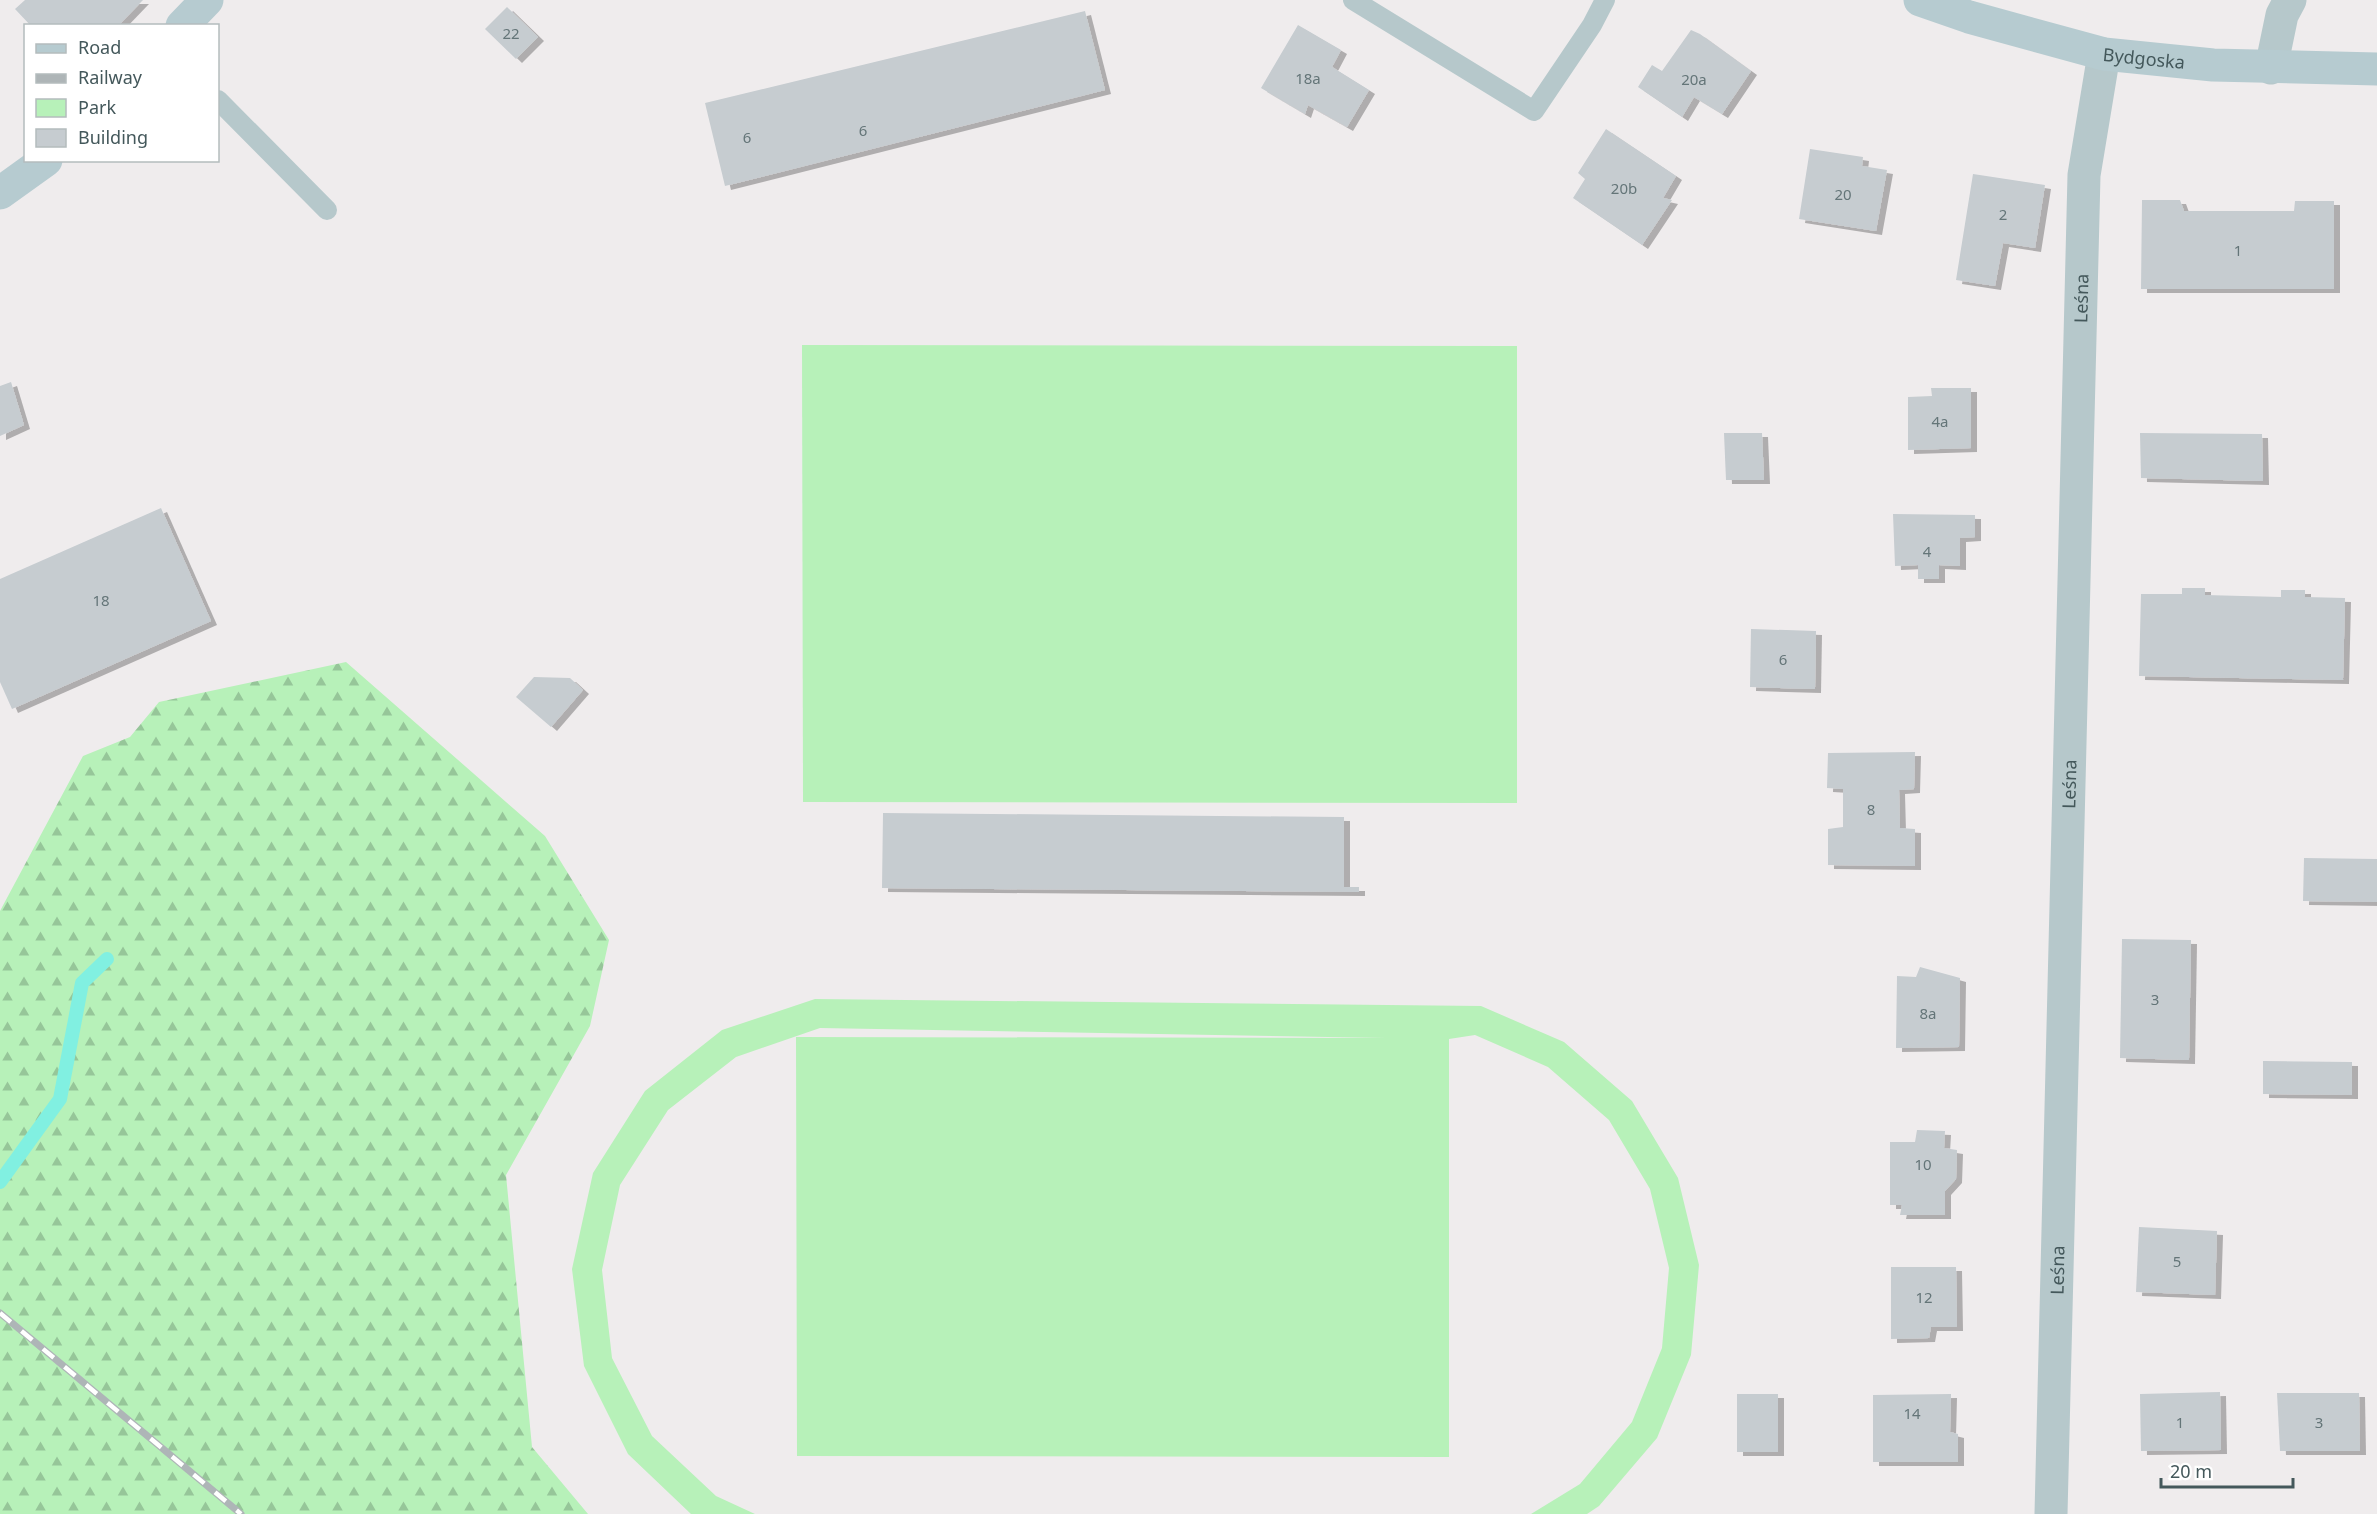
<svg xmlns="http://www.w3.org/2000/svg" width="2377" height="1514" viewBox="0 0 2377 1514" font-family="'Noto Sans',sans-serif">
<defs>
<pattern id="forest-firs" width="22" height="20" patternUnits="userSpaceOnUse" patternTransform="scale(1.5)"><rect width="22" height="20" fill="#b7f1b9"/><path d="M5 1l3.5 6h-7zM16 11l3.5 6h-7z" fill="#96c699"/></pattern>
<filter id="shadow"><feDropShadow dx="6" dy="4" stdDeviation="0" flood-color="#0004"/></filter>
</defs>
<rect width="100%" height="100%" fill="#efeced"/>
<path fill="url(#forest-firs)" d="M346,662L545,836L609,940L590,1026L506,1175L532,1447L588,1514H0V911L83,756L130,737L159,702Z"/>
<g fill="#b7f1b9">
<path d="M802,345L1517,346V803L803,802Z"/>
<path d="M815,999L1481,1006L1564,1042L1632,1101L1678,1178L1699,1265L1691,1355L1657,1438L1599,1506L1587,1514H1531L1580,1484L1632,1422L1662,1348L1669,1268L1650,1189L1609,1120L1548,1067L1475,1035L1449,1039V1457L797,1456L796,1037L1386,1038L820,1028L736,1057L668,1110L620,1185L602,1270L612,1358L652,1436L716,1496L755,1514H691L628,1454L584,1366L572,1269L593,1173L645,1091L722,1030Z"/>
</g>
<g fill="none" stroke-linecap="round" stroke-linejoin="round">
<path stroke="#81f0e1" stroke-width="14" d="M0,1182L60,1099L82,983L107,959"/>
</g>
<g fill="#c6ccd0" filter="url(#shadow)">
<path d="M25,0H143L118,26H31L15,9Z"/>
<path d="M507,7L538,37L516,59L485,29Z"/>
<path d="M1085,11L1105,90L725,186L705,103Z"/>
<path d="M1298,25L1341,50L1332,67L1369,90L1347,127L1308,105L1305,114L1261,88Z"/>
<path d="M1691,30L1700,34L1751,71L1722,114L1694,97L1682,117L1638,87L1652,65L1662,71Z"/>
<path d="M1606,129L1676,176L1663,198L1672,200L1642,245L1573,198L1585,179L1578,173Z"/>
<path d="M1810,149L1863,157L1862,166L1887,170L1876,231L1799,219Z"/>
<path d="M1973,174L2045,185L2035,248L2003,243L1995,286L1956,280Z"/>
<path d="M2142,200H2180L2184,211H2294L2295,201H2334V289H2141Z"/>
<path d="M11,382L24,425L0,436V386Z"/>
<path d="M1931,388H1971V448L1908,450V397L1932,396Z"/>
<path d="M1724,433H1762L1764,480H1726Z"/>
<path d="M2140,433L2262,434L2263,481L2141,478Z"/>
<path d="M161,508L211,621L12,709L0,682V579Z"/>
<path d="M1893,514L1975,515V537L1960,538V566L1939,565V579H1918V565L1895,566Z"/>
<path d="M2182,588H2205V595L2281,597V590H2305V597L2345,598L2343,680L2139,676L2141,594H2182Z"/>
<path d="M1751,629L1816,631L1815,689L1750,687Z"/>
<path d="M534,677L570,678L583,690L551,727L516,697Z"/>
<path d="M1915,752L1914,789L1899,790L1900,828L1915,829V866L1828,865V829L1843,827V789L1827,788L1828,753Z"/>
<path d="M883,813L1344,817V887H1359V892L882,888Z"/>
<path d="M2304,858L2377,859V902L2303,901Z"/>
<path d="M2122,939L2191,940L2189,1060L2120,1058Z"/>
<path d="M1920,967L1960,978L1959,1047L1896,1048L1897,976L1916,977Z"/>
<path d="M2263,1061L2352,1062V1095L2263,1094Z"/>
<path d="M1917,1130L1945,1131L1944,1148L1957,1150L1956,1179L1945,1191V1215H1900L1902,1205H1890V1142H1915Z"/>
<path d="M2139,1227L2217,1231L2215,1295L2136,1292Z"/>
<path d="M1891,1267H1956L1957,1327H1931L1929,1338L1891,1339Z"/>
<path d="M2220,1392L2221,1450L2141,1451L2140,1394Z"/>
<path d="M2277,1393H2359L2360,1451H2280Z"/>
<rect x="1737" y="1394" width="41" height="58"/>
<path d="M1951,1394L1950,1432L1958,1434V1462H1873V1395Z"/>
</g>
<g fill="none" stroke-linecap="round" stroke-linejoin="round">
<g stroke="#b6c8cb" stroke-width="20">
<path d="M1353,0L1534,111L1592,25L1605,0"/>
<path d="M218,100L327,210"/>
</g>
<g stroke="#b6c8cb" stroke-width="33">
<path d="M2271,68L2282,15L2290,0"/>
<path id="s1" d="M2051,1514L2084,175L2104,54"/>
</g>
<g stroke="#b6cbd0" stroke-width="33">
<path id="s2" d="M1920,0L1969,17L2104,54L2213,65L2377,69"/>
<path d="M182,26L207,0"/>
<path d="M0,193L46,160"/>
</g>
<g stroke="#aeb5b7" stroke-width="7">
<path id="rail" d="M0,1313L241,1514"/>
</g>
<use href="#rail" stroke="#fff" stroke-width="4.5" stroke-dasharray="14" stroke-linecap="butt"/>
</g>
<g text-anchor="middle" dominant-baseline="central" stroke-width="6" stroke-linejoin="round" paint-order="stroke">
<g font-size="15" fill="#647578">
<text x="511" y="33">22</text>
<text x="1308" y="78">18a</text>
<text x="1694" y="79">20a</text>
<text x="863" y="130">6</text>
<text x="747" y="137">6</text>
<text x="1624" y="188">20b</text>
<text x="1843" y="194">20</text>
<text x="2003" y="214">2</text>
<text x="2238" y="250">1</text>
<text x="1940" y="421">4a</text>
<text x="1927" y="551">4</text>
<text x="101" y="600">18</text>
<text x="1783" y="659">6</text>
<text x="1871" y="809">8</text>
<text x="2155" y="999">3</text>
<text x="1928" y="1013">8a</text>
<text x="1923" y="1164">10</text>
<text x="2177" y="1261">5</text>
<text x="1924" y="1297">12</text>
<text x="1912" y="1413">14</text>
<text x="2180" y="1422">1</text>
<text x="2319" y="1422">3</text>
</g>
<g font-size="18" fill="#44585b" stroke="#fff">
<text stroke="none"><textPath href="#s2" startOffset="232">Bydgoska</textPath></text>
<text stroke="none"><textPath href="#s1" startOffset="1216">Leśna</textPath></text>
<text stroke="none"><textPath href="#s1" startOffset="730">Leśna</textPath></text>
<text stroke="none"><textPath href="#s1" startOffset="244">Leśna</textPath></text>
</g>
</g>
<rect x="24" y="24" width="195" height="138" fill="#ffffff" stroke="#b4bcbd" stroke-width="1.5"/>
<rect x="36" y="44" width="30" height="9" fill="#b6cbd0" stroke="#b4bcbd" stroke-width="1.5"/>
<text x="78" y="54" font-size="18" fill="#44585b">Road</text>
<rect x="36" y="74" width="30" height="9" fill="#aeb5b7" stroke="#b4bcbd" stroke-width="1.5"/>
<text x="78" y="84" font-size="18" fill="#44585b">Railway</text>
<rect x="36" y="99" width="30" height="18" fill="#b7f1b9" stroke="#b4bcbd" stroke-width="1.5"/>
<text x="78" y="114" font-size="18" fill="#44585b">Park</text>
<rect x="36" y="129" width="30" height="18" fill="#c6ccd0" stroke="#b4bcbd" stroke-width="1.5"/>
<text x="78" y="144" font-size="18" fill="#44585b">Building</text>
<path d="M2161 1478v9h132v-9" fill="none" stroke="#44585b" stroke-width="3"/>
<text x="2170" y="1478" font-size="18" fill="#44585b" stroke="#ffffff" stroke-width="4.5" paint-order="stroke">20 m</text>
</svg>
